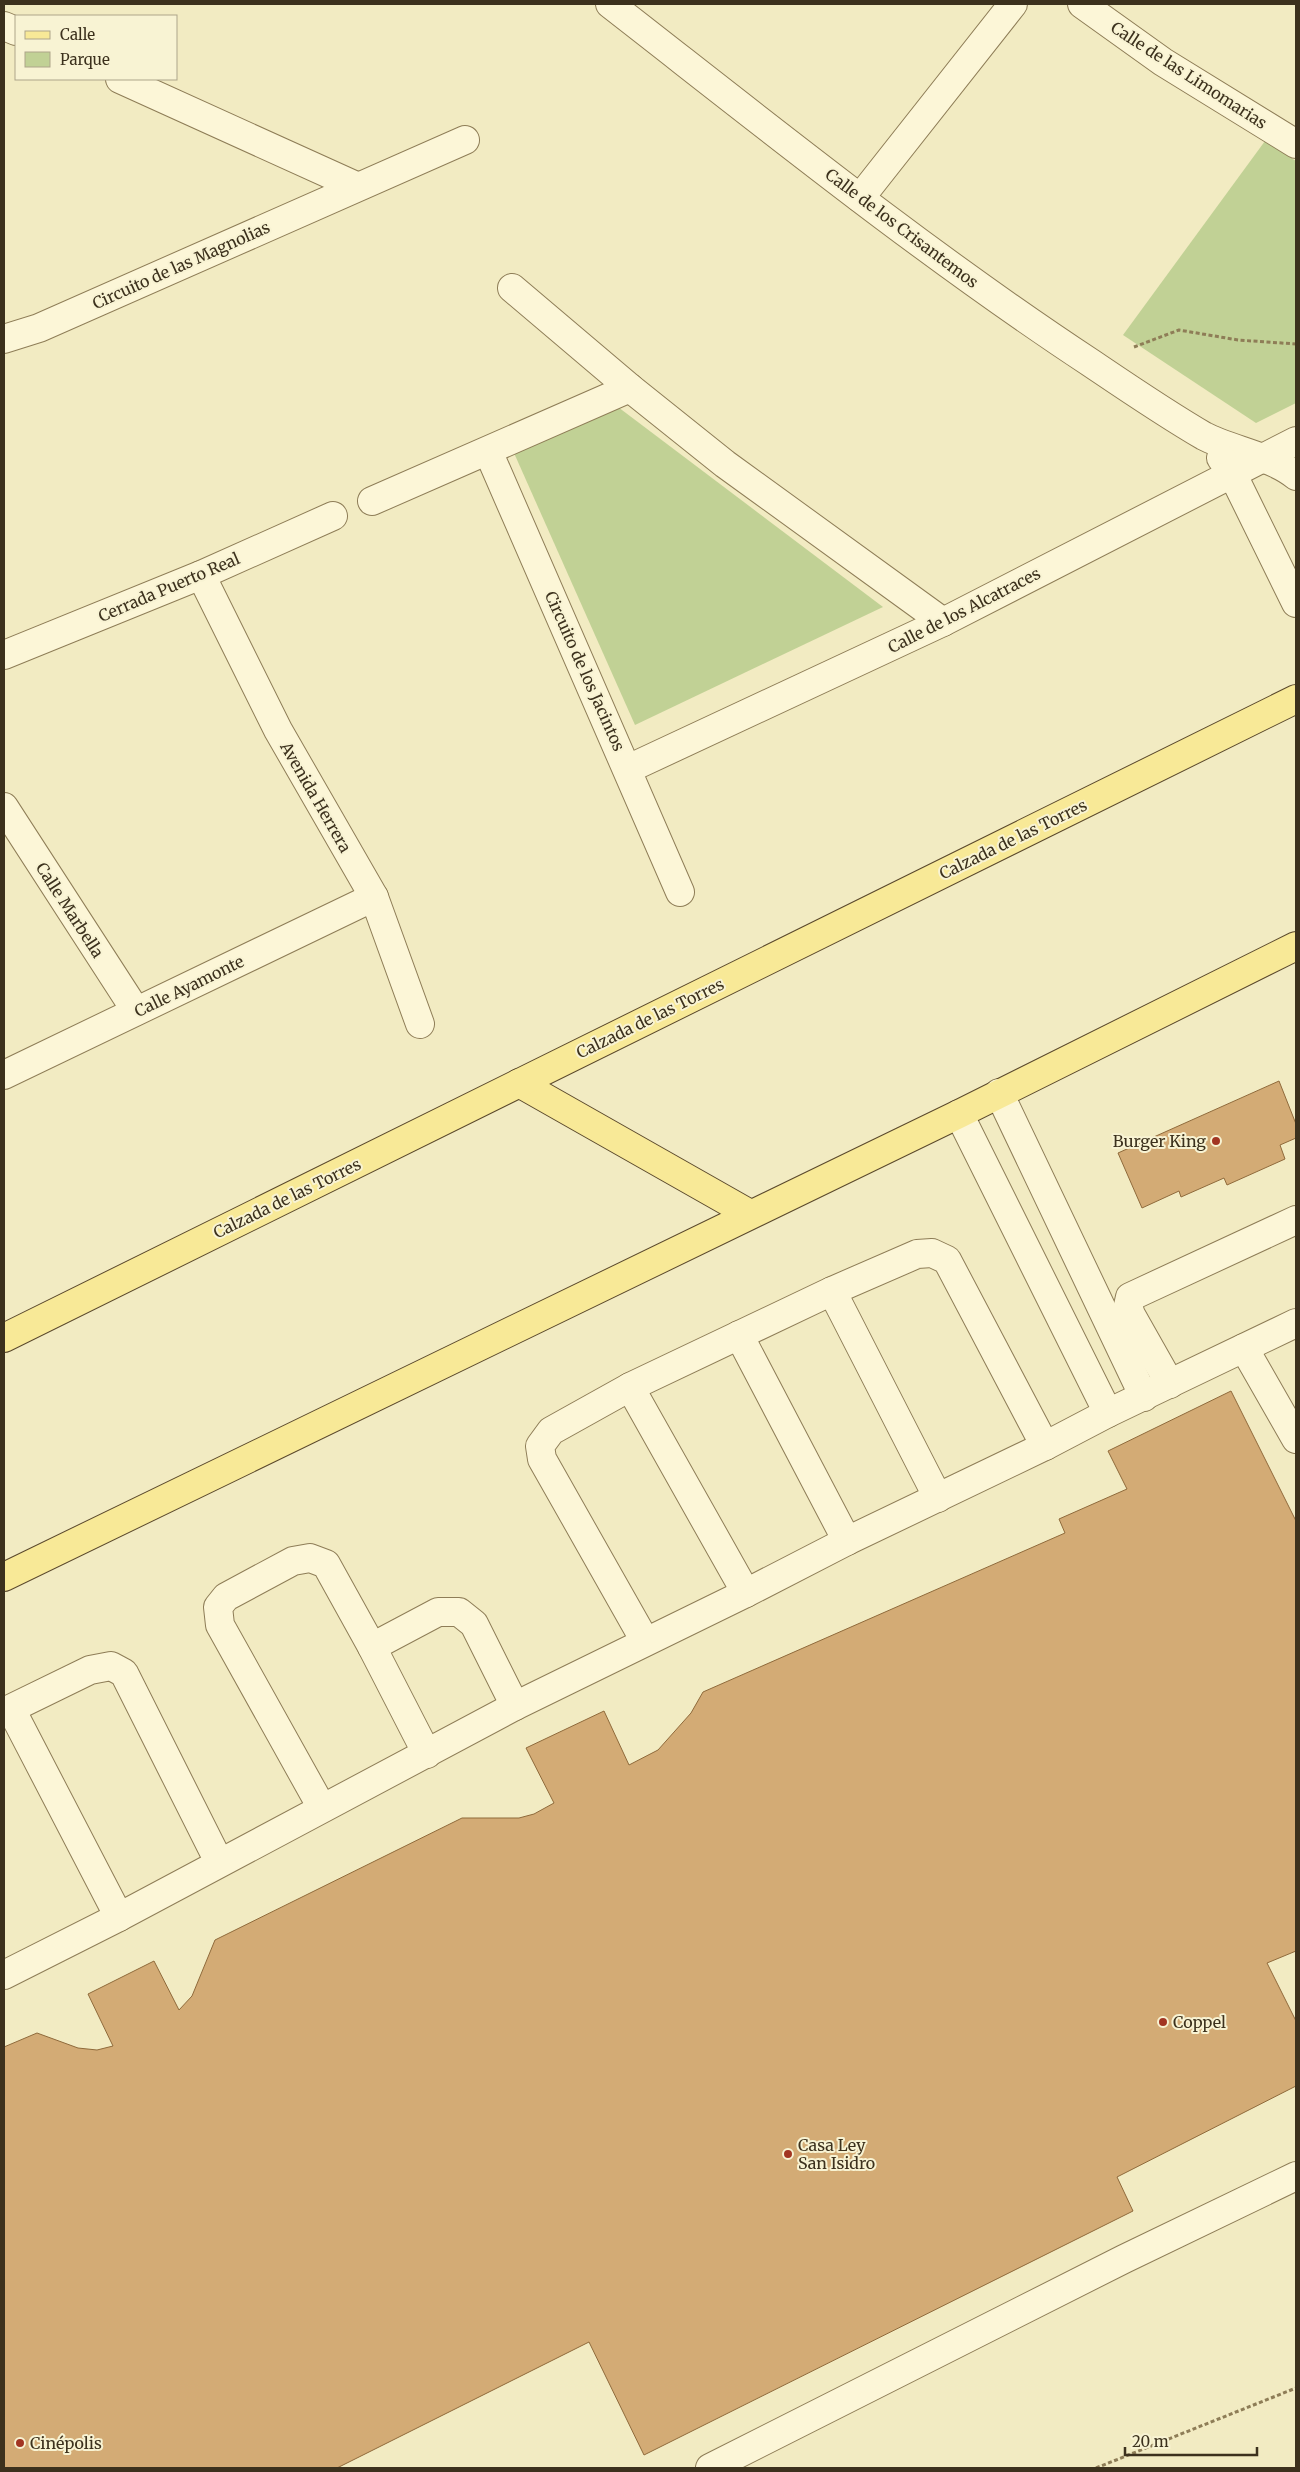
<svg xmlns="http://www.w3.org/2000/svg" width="1300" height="2472" viewBox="0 0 1300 2472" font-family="Merriweather,serif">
<rect width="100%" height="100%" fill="#f2ebc2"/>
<g fill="#c1d195">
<path d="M1265,141L1296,161V403L1256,423L1123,335Z"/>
<path d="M614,404L883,607L635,725L514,453Z"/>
</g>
<g fill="#d3ab75" stroke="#8f6a3b">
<path d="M1279,1081L1296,1124V1138L1280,1145L1285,1159L1227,1185L1224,1178L1181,1197L1179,1191L1142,1208L1118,1153Z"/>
<path d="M1231,1391L1296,1521V1951L1267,1963L1296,2021V2086L1117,2177L1133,2211L644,2455L589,2342L337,2468H4V2047L37,2033L78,2048L97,2050L113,2046L88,1994L154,1961L179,2010L192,1996L215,1940L462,1818H519L534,1814L554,1803L526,1748L604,1711L629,1765L658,1750L691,1713L703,1692L1065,1533L1059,1519L1127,1489L1108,1451Z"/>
</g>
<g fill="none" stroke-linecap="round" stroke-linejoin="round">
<g stroke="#8e7d57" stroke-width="30">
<g id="minor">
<path d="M610,4C768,127 924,253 1091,363C1128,388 1166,414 1204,436C1231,450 1274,457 1296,476"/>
<path d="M1082,4L1163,62L1296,144"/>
<path d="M4,26L16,31"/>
<path d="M120,79L356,186"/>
<path d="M860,198L1013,4"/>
<path d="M512,288L630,388L725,464L943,622"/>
<path d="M4,339L39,328L465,140"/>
<path d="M488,451L680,892"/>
<path d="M1221,458L1232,473L1296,603"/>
<path d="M372,501L630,388"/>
<path d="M201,575L278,730L374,897L420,1024"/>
<path d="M4,655L201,575L333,516"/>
<path d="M628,769L943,622L1296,441"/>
<path d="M4,807L136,1011"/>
<path d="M4,1075L374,897"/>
<path d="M999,1093L1144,1397"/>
<path d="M959,1114L1108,1413"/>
<path d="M832,1291L938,1498"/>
<path d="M739,1335L847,1541"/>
<path d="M1244,1348L1296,1439"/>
<path d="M1170,1384L1131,1315L1128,1306L1130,1297L1296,1220"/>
<path d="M630,1387L746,1593"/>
<path d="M645,1641L542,1459L540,1446L551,1431L630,1387L832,1291L917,1254L932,1253L947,1260L1045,1446"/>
<path d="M372,1647L438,1612H459L474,1624L515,1706"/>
<path d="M11,1709L119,1917"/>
<path d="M4,1712L90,1670L111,1666L124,1673L219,1862"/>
<path d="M322,1808L220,1625L218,1607L226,1597L293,1561L310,1558L326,1564L372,1647L427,1754"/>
<path d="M4,1975L119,1917L515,1706L746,1593L847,1541L1045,1446L1108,1413L1296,1323"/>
<path d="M710,2468L1124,2259L1296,2176"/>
</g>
</g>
<g stroke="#5b492c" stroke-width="30">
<g id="major">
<path d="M519,1083L750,1214"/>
<path d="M4,1338L1296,699"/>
<path d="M4,1577L959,1114L1296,946"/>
</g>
</g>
<g stroke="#8e7d57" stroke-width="3" stroke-dasharray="4 2.5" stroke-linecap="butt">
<path d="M1134,347L1179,330L1238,340L1296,344"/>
<path d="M1096,2468L1296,2388"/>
</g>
<use href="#minor" stroke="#fcf6d7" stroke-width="28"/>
<use href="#major" stroke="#f8e997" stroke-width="28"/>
</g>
<g fill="#a23522" stroke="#f8f3d3" stroke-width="2">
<circle cx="1216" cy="1141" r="5"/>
<circle cx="1163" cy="2022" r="5"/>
<circle cx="788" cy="2154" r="5"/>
<circle cx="20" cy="2443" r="5"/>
</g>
<g text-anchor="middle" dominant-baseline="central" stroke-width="4" stroke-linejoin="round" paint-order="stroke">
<g font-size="16" fill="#3c311d" stroke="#f8f3d3">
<text transform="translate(1189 75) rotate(33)">Calle de las Limomarias</text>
<text transform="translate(902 228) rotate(37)">Calle de los Crisantemos</text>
<text transform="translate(181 265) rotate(-24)">Circuito de las Magnolias</text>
<text transform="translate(169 587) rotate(-23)">Cerrada Puerto Real</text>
<text transform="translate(964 610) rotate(-27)">Calle de los Alcatraces</text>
<text transform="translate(585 671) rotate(66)">Circuito de los Jacintos</text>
<text transform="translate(316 797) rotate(60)">Avenida Herrera</text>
<text transform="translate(1013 839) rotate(-26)">Calzada de las Torres</text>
<text transform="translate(70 910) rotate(57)">Calle Marbella</text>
<text transform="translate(189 986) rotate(-26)">Calle Ayamonte</text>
<text transform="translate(650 1018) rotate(-26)">Calzada de las Torres</text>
<text transform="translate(287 1198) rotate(-26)">Calzada de las Torres</text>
</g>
<g font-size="16" fill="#3c311d" stroke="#f8f3d3" text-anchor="start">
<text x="1206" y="1141" text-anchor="end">Burger King</text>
<text x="1173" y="2022">Coppel</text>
<text x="798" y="2145">Casa Ley<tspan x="798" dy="18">San Isidro</tspan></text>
<text x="30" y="2443">Cinépolis</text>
</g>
</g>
<rect width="1300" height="2472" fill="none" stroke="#3c311d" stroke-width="10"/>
<rect x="15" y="15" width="162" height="65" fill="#f8f3d3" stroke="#ada58a"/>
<rect x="25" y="31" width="25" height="8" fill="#f8e997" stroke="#ada58a"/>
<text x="60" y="40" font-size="15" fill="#3c311d">Calle</text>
<rect x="25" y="52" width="25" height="15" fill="#c1d195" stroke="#ada58a"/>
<text x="60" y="65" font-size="15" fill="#3c311d">Parque</text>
<path d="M1125 2447v8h132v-8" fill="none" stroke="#3c311d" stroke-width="2.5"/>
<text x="1132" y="2447" font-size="15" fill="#3c311d" stroke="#f8f3d3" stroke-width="4" paint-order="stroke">20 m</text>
</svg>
